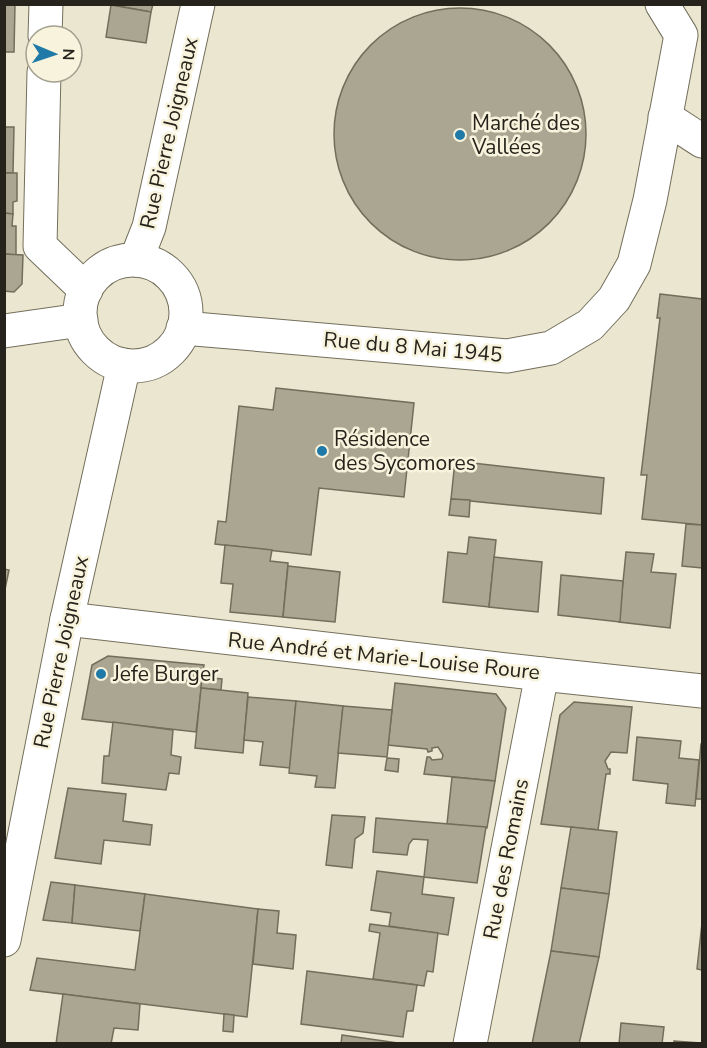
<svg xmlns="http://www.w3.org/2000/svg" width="707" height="1048" viewBox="0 0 707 1048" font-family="'Nunito Sans',sans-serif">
<rect width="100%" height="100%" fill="#eae6d0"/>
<g fill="#aaa691" stroke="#726e5a" stroke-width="1.5">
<path d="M4,4H15L14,52H4Z"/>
<path d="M119,4H153L151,12L118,6Z"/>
<path d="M111,5L151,12L146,43L106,37Z"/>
<circle cx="460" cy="134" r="126"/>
<path d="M4,127H14L13,173H4Z"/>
<path d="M4,173H17V201L13,202V214L4,213Z"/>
<path d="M4,213L13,214L12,226H16V255L4,254Z"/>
<path d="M4,254L23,255L22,284L14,292L4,291Z"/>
<path d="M660,294L702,299V525L642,519L647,475H641L660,318H657Z"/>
<path d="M276,388L414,403L404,497L319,488L311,555L215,544L218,521L226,522L239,406L273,410Z"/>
<path d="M455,461L604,478L601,514L451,499Z"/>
<path d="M451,499L470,500L469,517L449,515Z"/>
<path d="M686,524L702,525V568L682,566Z"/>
<path d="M469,537L496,540L489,607L443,602L448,552L467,554Z"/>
<path d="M225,545L272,550L270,561L288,563L283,617L230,612L233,584L221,583Z"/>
<path d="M626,552L654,554L651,572L676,574L670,628L619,622Z"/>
<path d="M494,557L542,562L538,612L489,607Z"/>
<path d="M288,566L340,572L335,622L283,617Z"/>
<path d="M4,569L9,570L4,594Z"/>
<path d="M561,575L623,581L620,622L558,615Z"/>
<path d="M108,656L204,665L196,732L82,719L92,665Z"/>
<path d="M202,677L222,679L221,690L201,688Z"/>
<path d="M395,683L496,694L506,708L495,781L424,774L427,757H430L432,760L442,759L443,755L438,747L432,748V751L428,752L427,749L388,745Z"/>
<path d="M201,688L248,693L243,753L195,748Z"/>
<path d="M248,697L296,701L290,768L260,765L263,742L244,740Z"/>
<path d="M296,701L343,706L335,788L315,787L317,776L289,773Z"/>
<path d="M574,702L632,707L627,753L611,752L605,761L608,769H610V774H606L598,830L541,824L560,715Z"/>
<path d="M343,706L392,710L387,757L338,753Z"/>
<path d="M113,722L173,730L171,755L181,757L179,774L169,773L166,790L102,783L104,756H109Z"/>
<path d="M637,737L681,741L679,758L699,760L695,806L666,803L668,784L633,780Z"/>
<path d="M701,744H702V799H696Z"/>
<path d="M387,758L399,759L398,772L385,770Z"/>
<path d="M452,777L495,781L487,828L447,824Z"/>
<path d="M68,788L126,794L123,821L152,825L150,845L104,840L101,864L55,858Z"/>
<path d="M332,815L365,817L363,833L355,839L352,868L326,865Z"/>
<path d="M376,818L486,827L477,883L424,877L428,840L413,839L409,844L407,855L373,852Z"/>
<path d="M571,827L617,832L609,894L561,888Z"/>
<path d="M377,871L424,877L422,894L454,898L448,935L389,926L391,913L371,910Z"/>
<path d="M51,882L75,885L72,923L43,920Z"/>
<path d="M75,885L145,894L140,931L72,923Z"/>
<path d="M561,888L609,894L599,957L551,951Z"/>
<path d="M145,894L258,909L247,1017L30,990L37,958L135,970Z"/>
<path d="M258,909L279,911L277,933L296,935L293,969L253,964Z"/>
<path d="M702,923V970L697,969Z"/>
<path d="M370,924L438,933L433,972L427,971L424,986L373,979L380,933L369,931Z"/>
<path d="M551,951L599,957L579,1044H532Z"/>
<path d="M307,971L417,985L413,1011H407L403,1037L301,1024Z"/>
<path d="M63,994L140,1004L138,1030L114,1028L111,1044H56Z"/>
<path d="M224,1014L234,1015L233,1032L223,1031Z"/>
<path d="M621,1023L664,1027L662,1044H619Z"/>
<path d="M342,1035L405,1044H341Z"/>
<path d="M674,1041L701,1043L674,1044Z"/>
</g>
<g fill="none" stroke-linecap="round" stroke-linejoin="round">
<g stroke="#736f5c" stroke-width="35">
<g id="minor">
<path d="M45,36L46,4"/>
<path d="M44,72L40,246L86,290"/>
<path d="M665,117L702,141"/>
<path d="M136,260L149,227L198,4"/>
<circle cx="133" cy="313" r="53"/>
<path d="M183,328L507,356L551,348L590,325L614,299L634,264L650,200L681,35L662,4"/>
<path d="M4,331L81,320"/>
<path d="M67,619L542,674L702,691"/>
<path d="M4,940L67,619L124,365"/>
<path d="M470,1044L542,674"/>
</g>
</g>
<use href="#minor" stroke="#fff" stroke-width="33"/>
</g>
<g fill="#207aa8" stroke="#f7f3dd" stroke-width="2">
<circle cx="460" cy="135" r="6"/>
<circle cx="322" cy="451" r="6"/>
<circle cx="101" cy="674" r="6"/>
</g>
<g text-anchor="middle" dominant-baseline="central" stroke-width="5" stroke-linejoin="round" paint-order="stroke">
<g font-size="21" fill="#25231b" stroke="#f7f3dd" text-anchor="start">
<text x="472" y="123">Marché des<tspan x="472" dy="24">Vallées</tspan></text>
<text x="334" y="439">Résidence<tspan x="334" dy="24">des Sycomores</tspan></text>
<text x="113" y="674">Jefe Burger</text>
</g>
<g font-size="21" fill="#25231b" stroke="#f7f3dd">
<text transform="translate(169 133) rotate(-77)">Rue Pierre Joigneaux</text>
<text transform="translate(413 347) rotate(5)">Rue du 8 Mai 1945</text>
<text transform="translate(61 652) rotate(-78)">Rue Pierre Joigneaux</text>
<text transform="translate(384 656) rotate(6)">Rue André et Marie-Louise Roure</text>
<text transform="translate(506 859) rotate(-79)">Rue des Romains</text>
</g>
</g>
<rect width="707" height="1048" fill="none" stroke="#25231b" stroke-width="12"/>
<g transform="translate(54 54) rotate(92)"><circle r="28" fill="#f7f3dd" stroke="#a3a08f" stroke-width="1.5"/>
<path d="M0-4.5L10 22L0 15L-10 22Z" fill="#207aa8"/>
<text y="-9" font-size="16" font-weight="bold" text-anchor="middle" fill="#25231b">N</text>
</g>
</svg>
